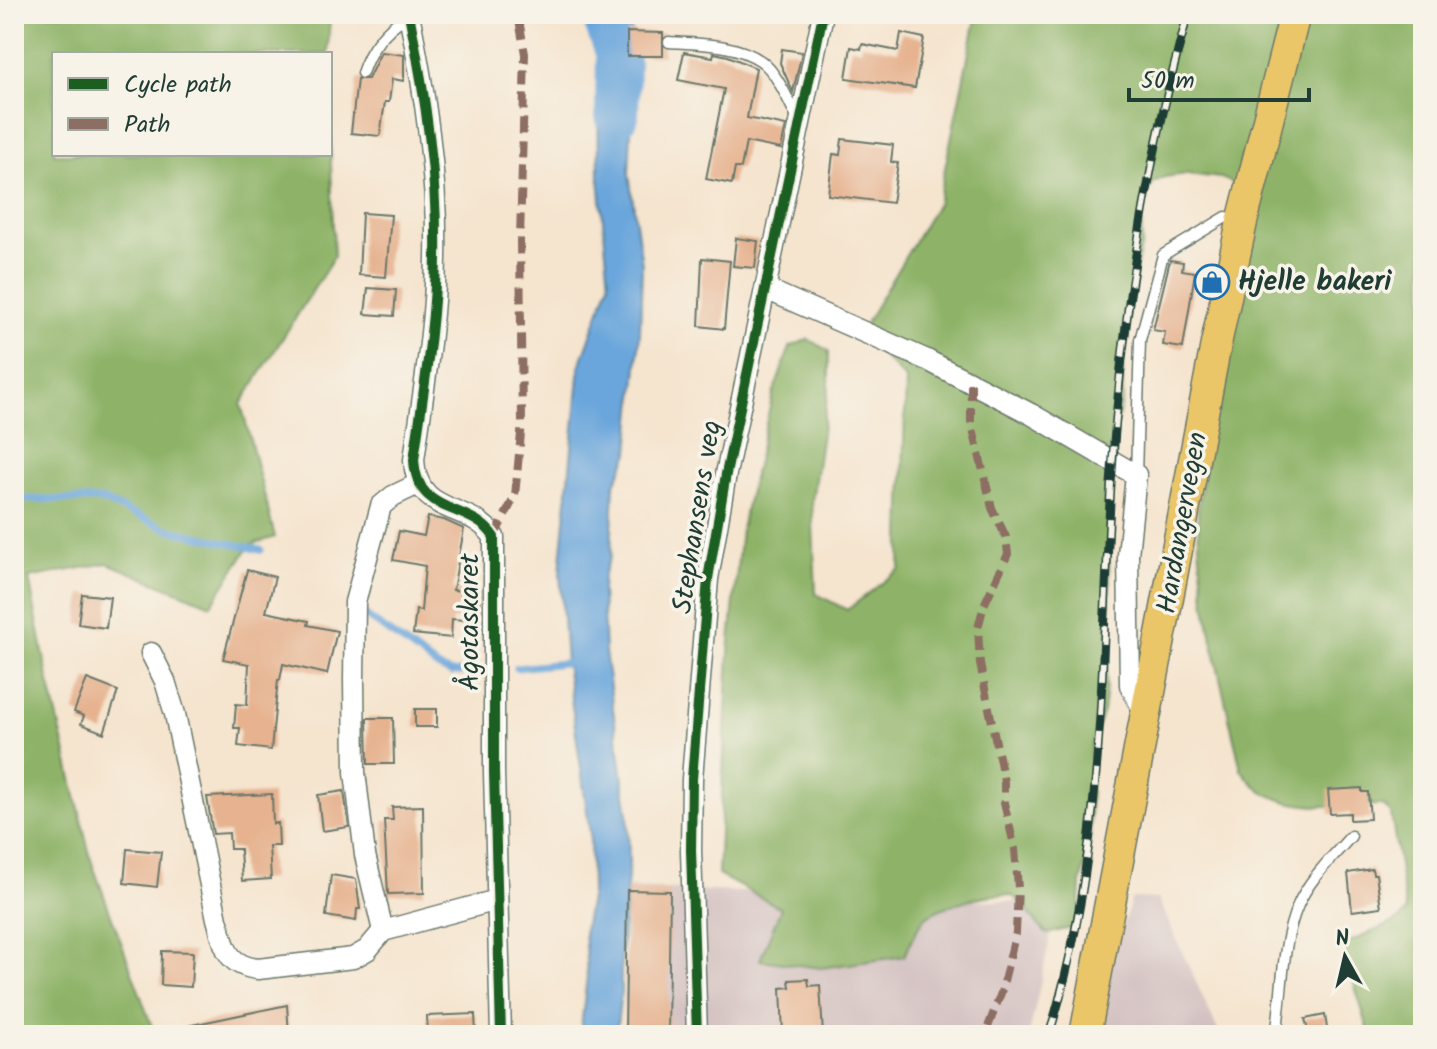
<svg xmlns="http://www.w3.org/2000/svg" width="1437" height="1049" viewBox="0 0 1437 1049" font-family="Kalam,sans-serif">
<rect width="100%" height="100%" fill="#f7f3e8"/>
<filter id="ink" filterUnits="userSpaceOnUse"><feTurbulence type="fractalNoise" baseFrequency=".0125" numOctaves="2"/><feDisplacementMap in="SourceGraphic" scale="16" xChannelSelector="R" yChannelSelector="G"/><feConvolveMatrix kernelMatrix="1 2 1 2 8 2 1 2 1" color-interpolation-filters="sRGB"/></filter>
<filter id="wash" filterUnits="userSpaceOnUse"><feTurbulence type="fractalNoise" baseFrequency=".006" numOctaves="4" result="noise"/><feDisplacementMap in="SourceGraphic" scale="32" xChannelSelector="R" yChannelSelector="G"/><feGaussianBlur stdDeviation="1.8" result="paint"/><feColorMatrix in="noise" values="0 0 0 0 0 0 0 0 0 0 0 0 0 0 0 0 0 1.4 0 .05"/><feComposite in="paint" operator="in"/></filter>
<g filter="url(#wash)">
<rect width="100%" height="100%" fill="#f5e4ce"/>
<g fill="#d2bfc0">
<path d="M626,888L1058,903L1029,1035H624Z"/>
<path d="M1132,898L1158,899L1220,1035H1085Z"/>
</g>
<g fill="#8eb368" stroke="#56784e" stroke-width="2">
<path d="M14,14H330L328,54H54V154H330V131L334,257L241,404L275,537L250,545L211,605L107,563L29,578L47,673L91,860L155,1035H14Z"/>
<path d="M977,14H1423V1035H1370L1345,954L1347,943L1399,920L1406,911L1391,813L1383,805C1334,804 1272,818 1241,769C1222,685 1198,599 1198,512L1242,191L1231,182L1221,178L1187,174L1164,177L1154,182L1142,203V243L1123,324V399L1107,458L1110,597L1106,688L1103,711L1091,747L1090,837L1081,884L1079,920L1070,928L1047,934C1035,924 1025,904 1014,897C998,889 937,906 925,918C916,928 910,944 904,956L821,968L760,960L781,908L718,875L729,652L741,529L773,394L790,347L808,339L829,351V386L812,500L816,594L847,610L900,569L906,380L857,329L861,331L938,202Z"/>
</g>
<path fill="#6ba6db" stroke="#457288" stroke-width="2" d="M618,54L628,80L632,110L629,173L642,265L640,333L629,453L614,486L611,555L603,576L602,590L605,652L628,815L629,864L621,952V991L616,1035H577L581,1028L587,976L584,930L591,893L590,833L566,663L560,572L580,366L609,284L599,178L598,83Z"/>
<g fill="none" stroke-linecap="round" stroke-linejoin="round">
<g stroke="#6ba6db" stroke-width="7">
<path d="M14,499L102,500L170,530L261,550"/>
<path d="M366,616L439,668L451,673L470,671"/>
<path d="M516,668L574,662"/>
</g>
<path stroke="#6ba6db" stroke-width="44" d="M603,14L618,54L617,115"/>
</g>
<g id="blocks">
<g fill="#e6b28f">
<path d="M627,32L663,33V56H627Z"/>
<path d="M901,33L924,38L915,88L846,78L851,47L861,49L862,44L898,51Z"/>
<path d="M782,49L802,52L793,92L780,63Z"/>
<path d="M381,52L404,55V81L392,79L389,102H385L380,136L351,133L357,79H368Z"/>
<path d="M684,52L713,57L714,53L728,56L756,68L747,118L786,126L781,149L746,142L741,168H735L732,184L706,179L724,89L678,80Z"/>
<path d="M842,139L893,145L891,162L898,163L892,203L828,195L833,154L840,155Z"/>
<path d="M362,213L391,215L386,277L359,275Z"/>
<path d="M736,238L758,241L755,268L733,266Z"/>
<path d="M702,258L730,261L724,329L699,326Z"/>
<path d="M1170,260L1183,262L1182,270L1195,272L1183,348L1163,345L1165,332L1153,330Z"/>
<path d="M368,288L396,290L394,316L365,314Z"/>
<path d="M428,517L444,520L464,529L453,590L480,592L477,621L452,619L451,638L413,634L416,610L421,611L425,566L393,560L399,531L424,536Z"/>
<path d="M247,570L275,577L266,612L309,621L308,625L337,631L327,674L283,664L280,680H278L271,750L238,746L240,728H234L236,704L247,705L249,664L223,659Z"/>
<path d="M82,594L110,597L106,628L78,624Z"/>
<path d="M87,679L118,691L104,733L81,724L84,716L74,712Z"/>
<rect x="415" y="709" width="22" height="18"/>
<path d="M367,718H393L394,764H368Z"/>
<path d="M1362,788V792H1368L1370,819L1350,820V813L1330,814L1328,790Z"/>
<path d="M344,791L349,827L322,831L318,795Z"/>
<path d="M272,794L273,824L278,823L279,846H269L271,879L242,881L240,849H230L229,833L213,834L207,797Z"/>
<path d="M423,806L424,893L388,894L384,820H393L392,807Z"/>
<path d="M127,849L161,852L157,887L124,883Z"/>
<path d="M1372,869L1373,874H1376L1381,907L1352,911L1348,873Z"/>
<path d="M331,875L356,879L360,909H357L356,921L326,916Z"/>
<path d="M627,890L670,891L668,1035H625Z"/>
<path d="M162,951L193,952L191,987L161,985Z"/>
<path d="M808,979L809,986L820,985L823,1035H783L781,988L790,987L789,980Z"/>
<path d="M287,1005L289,1034L255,1035V1032L189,1035L187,1026Z"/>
<path d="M475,1014L476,1035H428L427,1016Z"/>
<path d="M1325,1015L1328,1035H1309L1305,1019Z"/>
</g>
</g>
</g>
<g filter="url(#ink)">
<use href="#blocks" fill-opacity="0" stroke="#6a776a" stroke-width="2"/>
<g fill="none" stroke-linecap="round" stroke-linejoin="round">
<g stroke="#6a776a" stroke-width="13">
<g id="lane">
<path d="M669,42C699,44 735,43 761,61C776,71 790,103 798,120"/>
<path d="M362,73C371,46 385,30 409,14"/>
<path d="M1136,475L1140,340L1163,255L1226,217L1239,222"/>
<path d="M1276,1035C1283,993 1281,944 1298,905C1309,879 1333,857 1351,836"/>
</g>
</g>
<g stroke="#6a776a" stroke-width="23">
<g id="street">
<path d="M409,14C425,93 438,177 436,258C435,326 423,393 414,460C417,518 470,501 494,537V772L501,1035"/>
<path d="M766,289L927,360L1031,414L1136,475L1128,555L1130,685L1146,715"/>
<path d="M151,653L165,681L175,714L217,919C225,946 225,965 258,969L353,958L367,950L383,931L497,900"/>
<path d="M383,931L365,855L355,772L354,679L355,602L381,506L393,496L418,484"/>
<path d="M697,1035L691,850L692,779L708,579L726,474L823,14"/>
</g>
</g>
<g stroke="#6a776a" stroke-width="33">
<path id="primary" d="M1085,1035L1216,344L1242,222L1295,14"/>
</g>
<use href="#lane" stroke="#fff" stroke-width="10"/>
<use href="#street" stroke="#fff" stroke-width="20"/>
<use href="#primary" stroke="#ebc669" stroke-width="30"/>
<g stroke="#1f3d34" stroke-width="9">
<path id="rail" d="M1049,1035C1105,856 1100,670 1111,484C1121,326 1145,167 1188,14"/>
</g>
<use href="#rail" stroke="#f7f3e8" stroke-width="6" stroke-dasharray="18" stroke-linecap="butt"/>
<g stroke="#8d6e63" stroke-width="8" stroke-dasharray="16 8" stroke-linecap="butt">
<path d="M971,383V421L992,508L1006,537L1008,554L984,605L978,628L980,664L1004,782V803L1015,849L1018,888L1016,932L1001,993L985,1035"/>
<path d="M494,537L515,496L522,423L520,239L525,54L518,14"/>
</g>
<g stroke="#f7f3e8" stroke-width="15">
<g id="cycleway">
<path d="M409,14C425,93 438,177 436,258C435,326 423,393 414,460C417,518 470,501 494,537V772L501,1035"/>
<path d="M697,1035L691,850L692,779L708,579L726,474L823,14"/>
</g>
</g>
<use href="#cycleway" stroke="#1b5e20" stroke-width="10"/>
</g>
</g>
<defs>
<g id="shop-ring" transform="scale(1.8)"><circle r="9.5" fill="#f7f3e8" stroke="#1f6fb2" stroke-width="1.5"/><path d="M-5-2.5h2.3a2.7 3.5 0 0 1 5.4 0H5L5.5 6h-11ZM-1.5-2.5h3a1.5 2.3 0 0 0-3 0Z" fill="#1f6fb2"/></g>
</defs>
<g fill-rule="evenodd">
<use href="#shop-ring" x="1212" y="282"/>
</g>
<g text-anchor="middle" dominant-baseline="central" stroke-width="7" stroke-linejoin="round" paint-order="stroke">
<g font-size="28" font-weight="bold" fill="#1f3d34" stroke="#f7f3e8" text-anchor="start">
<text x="1238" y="282">Hjelle bakeri</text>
</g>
<g font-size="28" fill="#1f3d34" stroke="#f7f3e8">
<text transform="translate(698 517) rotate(-81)">Stephansens veg</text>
<text transform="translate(1183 523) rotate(-80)">Hardangervegen</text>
<text transform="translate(470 622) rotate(-90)">Ågotaskaret</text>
</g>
</g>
<rect width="1437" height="1049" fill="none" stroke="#f7f3e8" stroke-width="48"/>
<rect x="52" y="52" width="280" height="104" fill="#f7f3e8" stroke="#a1aaa0" stroke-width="2"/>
<rect x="68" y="78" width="40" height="12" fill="#1b5e20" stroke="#a1aaa0" stroke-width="2"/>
<text x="124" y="92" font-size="24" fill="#1f3d34">Cycle path</text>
<rect x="68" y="118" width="40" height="12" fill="#8d6e63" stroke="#a1aaa0" stroke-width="2"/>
<text x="124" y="132" font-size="24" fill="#1f3d34">Path</text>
<g transform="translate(1345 957) rotate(352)" stroke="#f7f3e8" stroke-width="6" paint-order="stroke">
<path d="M0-6L14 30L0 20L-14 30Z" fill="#1f3d34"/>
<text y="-12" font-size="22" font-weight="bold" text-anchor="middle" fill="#1f3d34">N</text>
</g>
<path d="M1129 88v12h180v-12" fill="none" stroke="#1f3d34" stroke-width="4"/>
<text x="1141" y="88" font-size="24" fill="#1f3d34" stroke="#f7f3e8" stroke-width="6" paint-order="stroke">50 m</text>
</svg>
